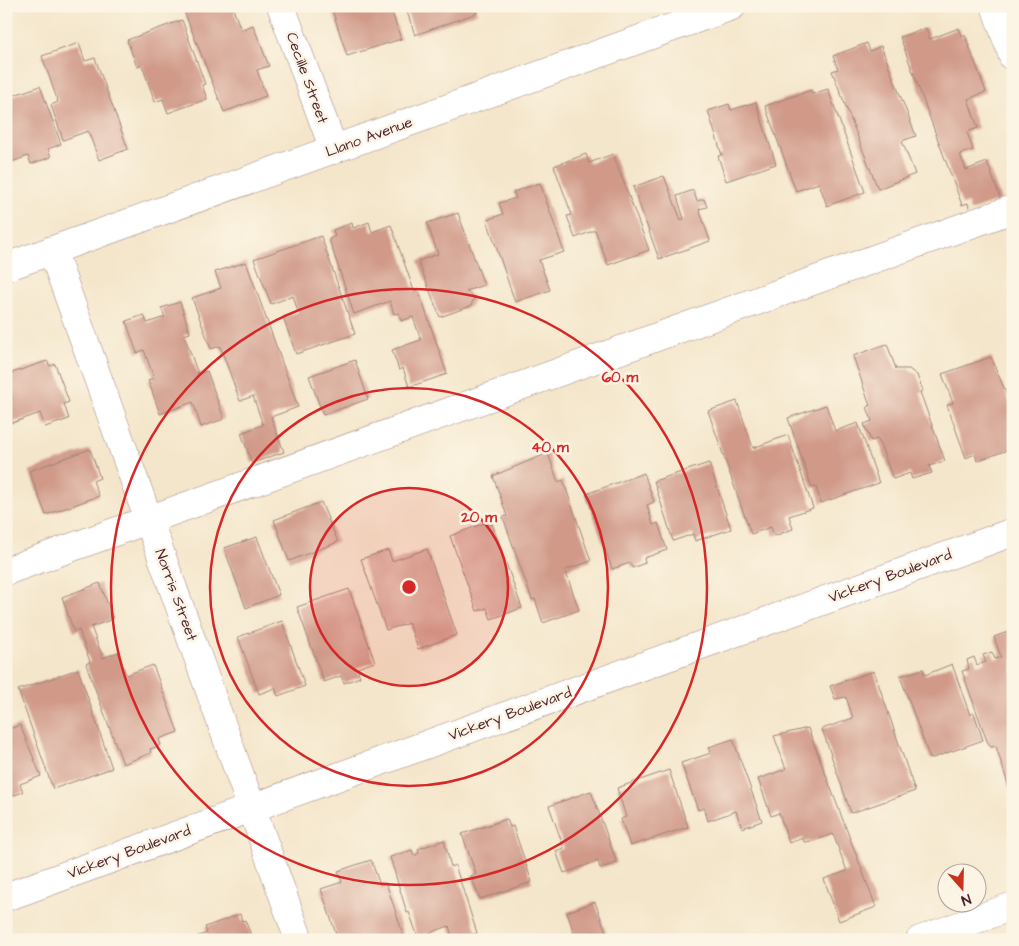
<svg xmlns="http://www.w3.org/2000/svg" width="1019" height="946" viewBox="0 0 1019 946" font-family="'Architects Daughter',sans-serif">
<rect width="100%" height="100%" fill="#fcf5e5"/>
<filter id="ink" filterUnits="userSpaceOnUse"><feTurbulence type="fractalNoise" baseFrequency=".02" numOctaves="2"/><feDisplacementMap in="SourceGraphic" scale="10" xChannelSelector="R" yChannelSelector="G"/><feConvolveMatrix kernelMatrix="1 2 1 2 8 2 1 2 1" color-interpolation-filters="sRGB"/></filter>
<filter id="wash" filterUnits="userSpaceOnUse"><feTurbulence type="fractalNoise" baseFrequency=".0096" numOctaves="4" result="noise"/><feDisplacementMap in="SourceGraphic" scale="20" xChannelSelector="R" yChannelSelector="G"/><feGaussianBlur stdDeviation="1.12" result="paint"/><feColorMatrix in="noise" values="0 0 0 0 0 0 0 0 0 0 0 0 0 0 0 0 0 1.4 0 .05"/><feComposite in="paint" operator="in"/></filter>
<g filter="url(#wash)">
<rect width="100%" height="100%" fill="#f4e6cb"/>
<g id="blocks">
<g fill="#d09988">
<path d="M182,6H232L241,30L253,25L269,66L257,70L266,96L224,112Z"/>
<path d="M331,6H390L401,39L347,56Z"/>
<path d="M405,6H475L477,13L415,35Z"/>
<path d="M182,20L205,84L202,85L207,99L168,113L163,99L155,102L142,65L137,67L127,40Z"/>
<path d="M926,28L930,39L959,28L962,36L965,35L986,92L968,99L978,128L967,132L973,150L960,154L966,170L987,162L1001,200L970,211L968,203L962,205L900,37Z"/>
<path d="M79,43L85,61L95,58L128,149L99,160L88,131L63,140L51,105L58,102L42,56Z"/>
<path d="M867,43L870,51L881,46L916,136L902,141L915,174L878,189L832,71L838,69L833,56Z"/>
<path d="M40,86L61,144L48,149L51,157L31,164L28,156L6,164V98Z"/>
<path d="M828,89L865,192L827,206L819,183L796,191L765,106L811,90L812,94Z"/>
<path d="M756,102L776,164L726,181L718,156L722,155L708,111L729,104L731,110Z"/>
<path d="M586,154L589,163L613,154L649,250L608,265L595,230L575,238L567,216L572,215L554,166Z"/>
<path d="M664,176L681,220L684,219L677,196L693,190L697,201L704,199L707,207L699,209L710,241L659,259L633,187Z"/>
<path d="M540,183L564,252L539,260L550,290L515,302L487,220L503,214L499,203L516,198L513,192Z"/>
<path d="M458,213L484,285L466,291L474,298L471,306L440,317L418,261L438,254L427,223Z"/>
<path d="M369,222L372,232L391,225L414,291L418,289L447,374L409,387L403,368L399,370L392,350L421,340L413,317L401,321L399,313L394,314L390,301L354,314L329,239L335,236L333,230L352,223L353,228Z"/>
<path d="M321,236L355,334L296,354L283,317L298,312L293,296L271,304L254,259Z"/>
<path d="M246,262L298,407L271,417L284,452L252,463L241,433L263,425L253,396L240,401L220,346L211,349L192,298L221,288L215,272Z"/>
<path d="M180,302L190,333L184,335L198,374L207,371L224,419L201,427L193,402L160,414L148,380L154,378L144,350L137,353L126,321L144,315L147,323L165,317L161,308Z"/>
<path d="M887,344L896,369H909L917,375L923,391L920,392L945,461L929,466L932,473L912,479L910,473L893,479L878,439L871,441L864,424L872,421L867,407L870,406L853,356Z"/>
<path d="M991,357L1013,410V448L977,461L975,454L966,458L947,405L953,403L942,374Z"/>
<path d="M355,360L368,399L323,415L309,376Z"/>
<path d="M47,361L50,366L55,364L69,402L64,404L69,419L45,427L40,413L12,423L6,407V402L12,400L6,384V375Z"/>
<path d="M737,401L753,448L788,435L813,508L789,516L793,529L774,536L771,527L751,534L708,411Z"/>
<path d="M826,405L835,431L858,423L879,483L821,503L816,487L812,488L788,418Z"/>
<path d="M90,449L100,478L93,481L99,496L46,515L29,471Z"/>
<path d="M548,453L558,482L563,480L591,561L565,570L579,610L543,623L535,599L532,600L503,517L507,516L493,476Z"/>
<path d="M709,463L731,529L695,541L693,534L673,541L654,481Z"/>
<path d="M644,473L654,502L647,505L653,525L658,523L667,550L644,558L645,563L632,568L630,563L612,569L586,494Z"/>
<path d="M321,502L338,542L289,561L274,520Z"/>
<path d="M485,523L487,526L492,524L522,608L491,619L487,608L477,611L450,536Z"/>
<path d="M257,537L279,595L246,608L224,548Z"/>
<path d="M427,549L457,635L418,649L409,623L386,630L361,559L388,550L392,561Z"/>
<path d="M100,583L113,619L91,627L103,658L118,652L126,675L153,665L178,732L159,739L161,745L150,749L151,753L123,764L86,664L90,662L79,630L74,632L62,597Z"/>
<path d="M349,589L375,662L357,668L360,677L344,683L341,676L324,682L297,607Z"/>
<path d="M282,621L305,686L278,696L275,688L259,694L238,637Z"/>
<path d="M1013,630V735L1008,736L1013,749L1012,797L996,746L991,747L987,741L962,671L969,669L967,660L974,657L977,665L986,662L983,655L992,652L995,659L1001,657L994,637Z"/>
<path d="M952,664L970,715L974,713L983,740L930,759L900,676L923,669L925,675Z"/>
<path d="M78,669L112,768L53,789L18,690Z"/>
<path d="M874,671L915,791L851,813L822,729L853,718L846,697L835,699L830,686Z"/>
<path d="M20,725L41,776L20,784L23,792L6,798V730Z"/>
<path d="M808,728L876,907L839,921L824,879L847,871L833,834L813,841L804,842L803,838L789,843L779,813L771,816L758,779L786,769L774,736Z"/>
<path d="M733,739L762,821L742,828L736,811L708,821L704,808L698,810L681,763L711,753L709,747Z"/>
<path d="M669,770L688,827L630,846L621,819L626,817L617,788Z"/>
<path d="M591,791L617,863L600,868L598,861L564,873L556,851L564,848L549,806Z"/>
<path d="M507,819L510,827L513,826L532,882L480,899L471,876L476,874L462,834Z"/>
<path d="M444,840L451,867L455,865L477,933L458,940H453L449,926L418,937L409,912L407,913L390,857L412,850L414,856L419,853L418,849Z"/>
<path d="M371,860L380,885L386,883L405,940H338L321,889L342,882L338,871Z"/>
<path d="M595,902L609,940H576L567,912Z"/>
<path d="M240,914L242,921L245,920L253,940H188L207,933L205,927Z"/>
</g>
</g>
</g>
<g filter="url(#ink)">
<use href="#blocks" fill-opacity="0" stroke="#9f827b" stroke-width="1"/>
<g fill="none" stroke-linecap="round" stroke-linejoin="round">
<g stroke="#9f827b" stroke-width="29">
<g id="minor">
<path d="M281,6L334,150"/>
<path d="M995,6L1013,57"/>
<path d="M52,250L299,940"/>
<path d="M6,267L732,6"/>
<path d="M6,571L1013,209"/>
<path d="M6,897L1013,532"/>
<path d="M920,940L1013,906"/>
</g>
</g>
<use href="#minor" stroke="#fff" stroke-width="28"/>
</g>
</g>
<circle cx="409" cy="587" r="99" fill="#d62828" fill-opacity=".12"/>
<g fill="none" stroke="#d62828" stroke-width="2.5">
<circle cx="409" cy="587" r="99"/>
<circle cx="409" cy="587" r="199"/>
<circle cx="409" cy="587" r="298"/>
</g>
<g text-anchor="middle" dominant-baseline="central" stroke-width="5" stroke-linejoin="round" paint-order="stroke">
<g font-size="15" fill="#4a1f2b" stroke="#fcf5e5">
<text transform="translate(307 78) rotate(70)">Cecille Street</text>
<text transform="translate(369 137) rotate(-20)">Llano Avenue</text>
<text transform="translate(890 576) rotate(-20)">Vickery Boulevard</text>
<text transform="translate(176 595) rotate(70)">Norris Street</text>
<text transform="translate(510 714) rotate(-20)">Vickery Boulevard</text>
<text transform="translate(129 852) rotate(-20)">Vickery Boulevard</text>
</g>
</g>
<circle cx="409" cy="587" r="8" fill="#d62828" stroke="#fcf5e5" stroke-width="2.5"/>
<g font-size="15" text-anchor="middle" font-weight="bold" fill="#d62828" stroke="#fcf5e5" stroke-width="5" stroke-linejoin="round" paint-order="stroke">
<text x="620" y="382">60 m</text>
<text x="550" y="452">40 m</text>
<text x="479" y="522">20 m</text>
</g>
<rect width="1019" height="946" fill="none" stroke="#fcf5e5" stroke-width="25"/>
<g transform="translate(962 888) rotate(160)"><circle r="24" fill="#fcf5e5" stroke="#b59f9b"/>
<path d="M0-4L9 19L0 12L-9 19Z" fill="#c8321e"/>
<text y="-8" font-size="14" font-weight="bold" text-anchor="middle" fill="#4a1f2b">N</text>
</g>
</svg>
